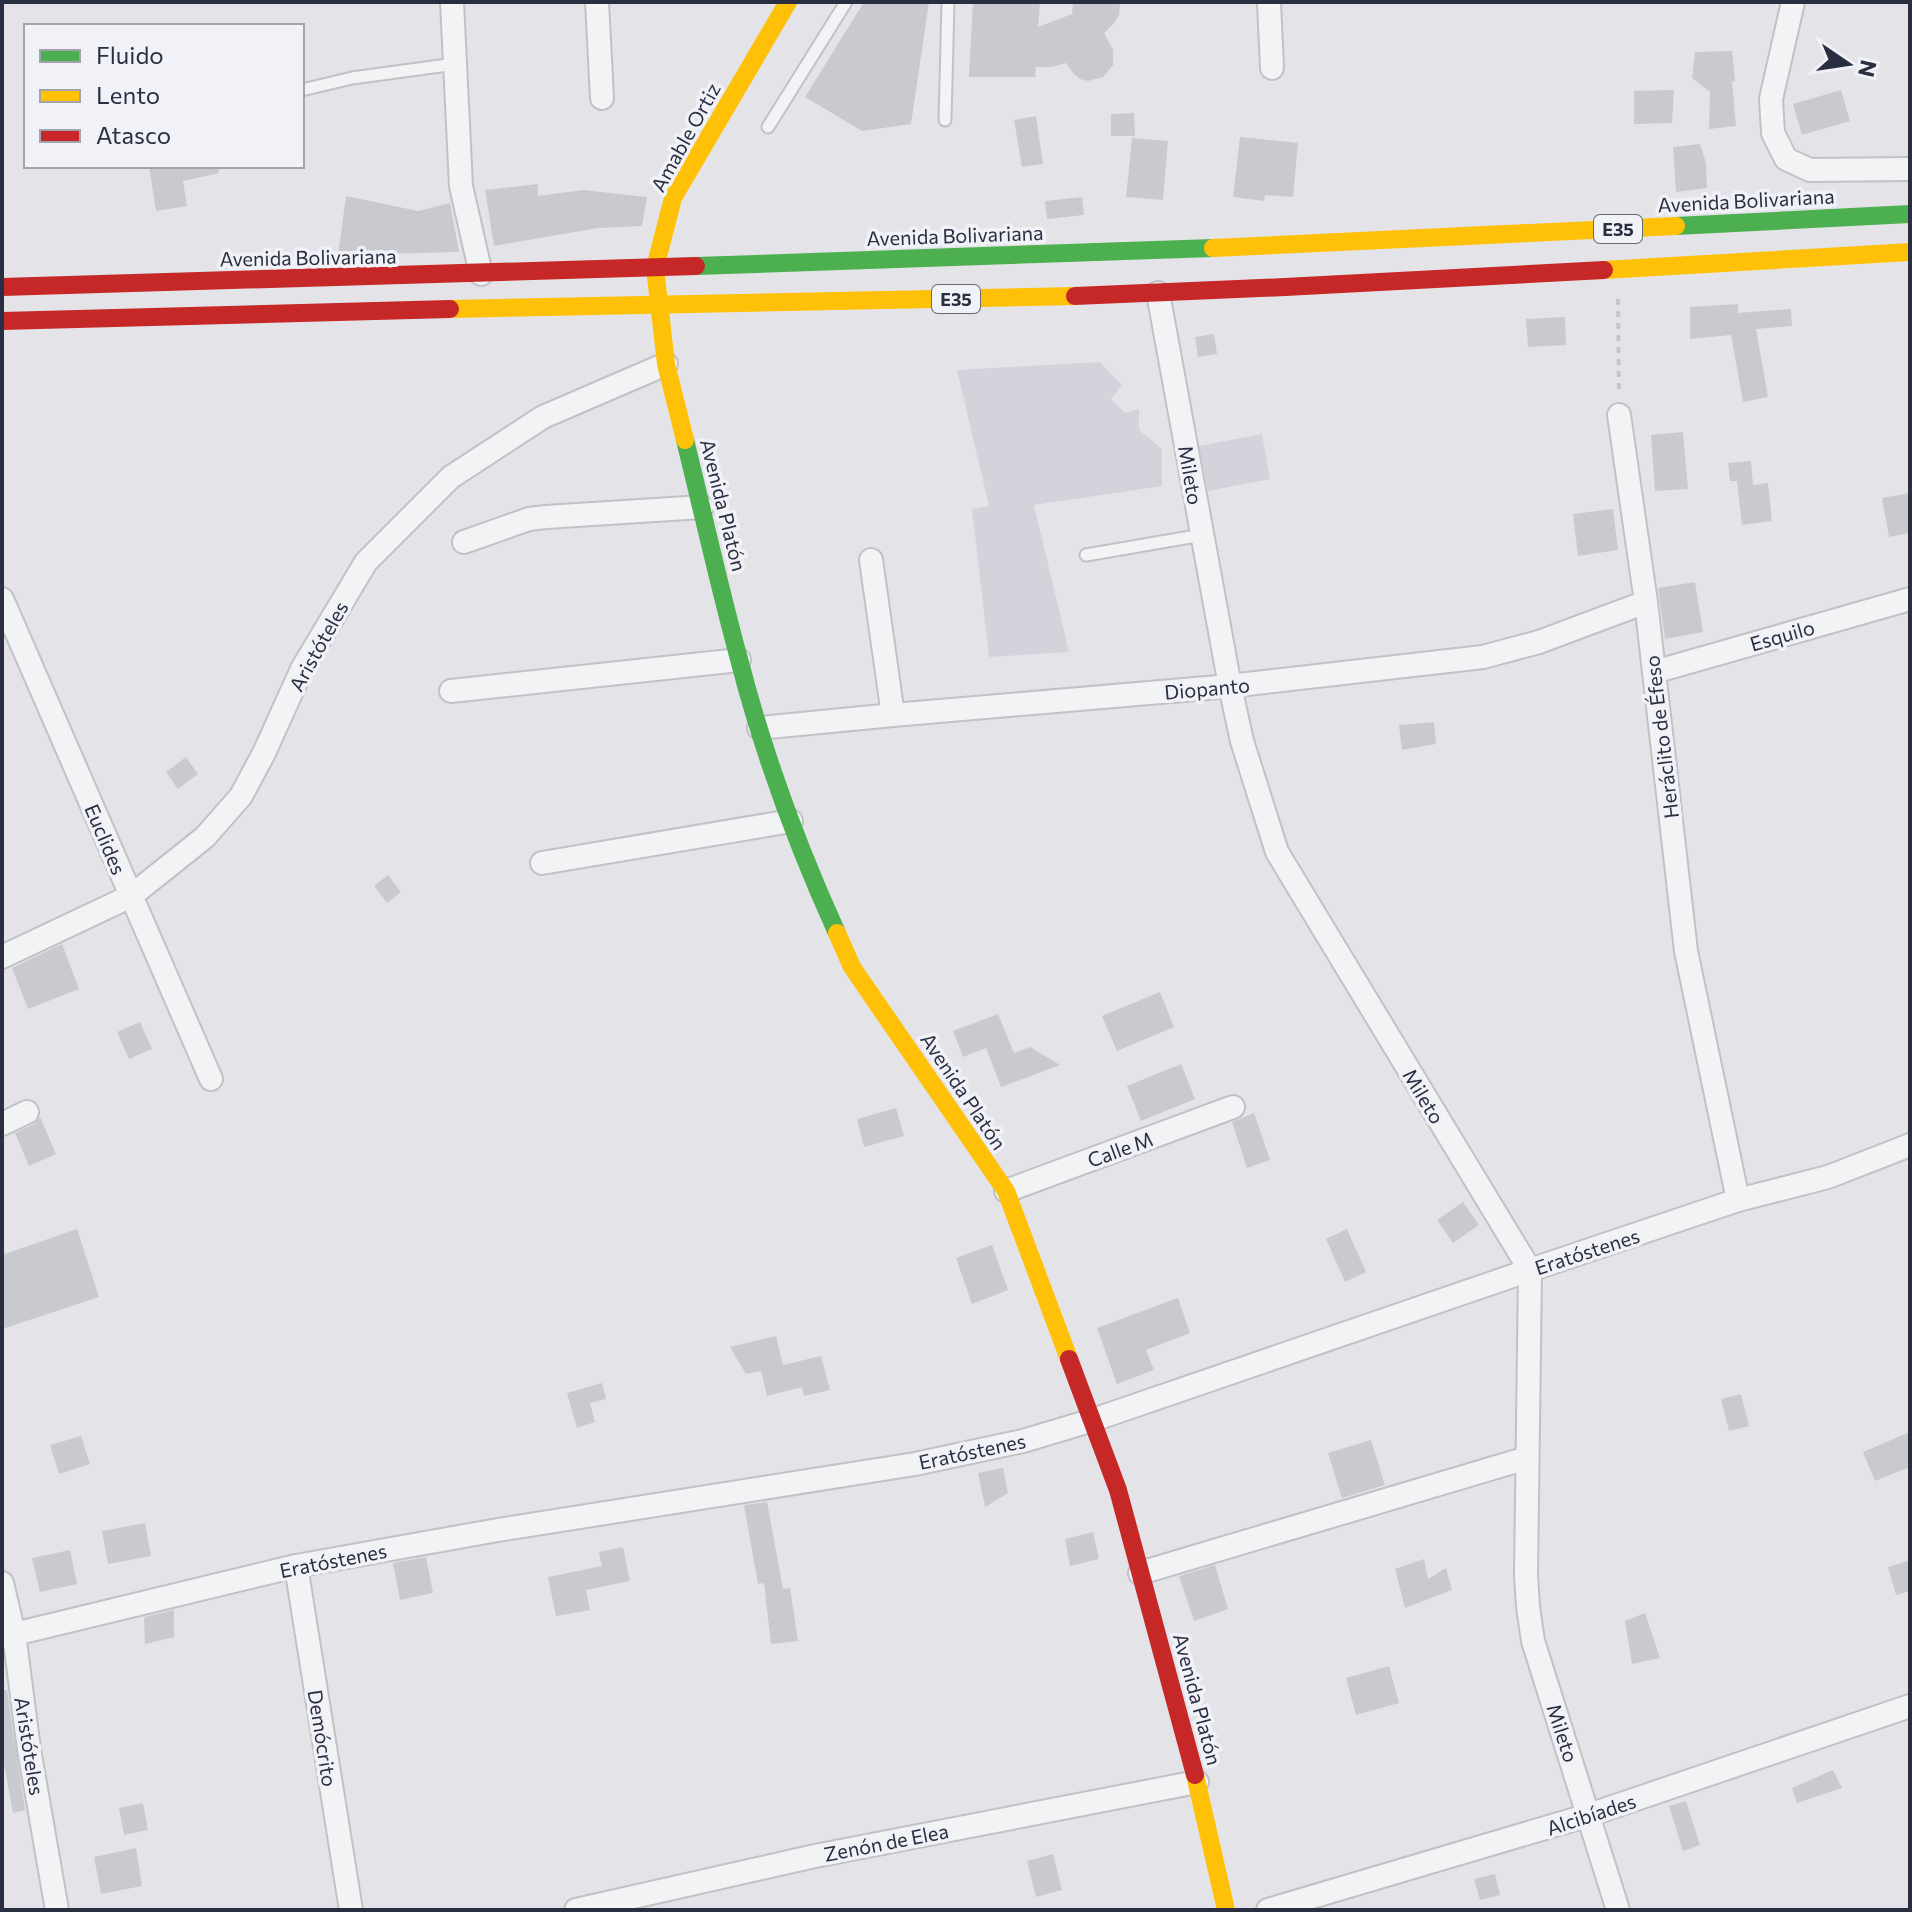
<svg xmlns="http://www.w3.org/2000/svg" width="1912" height="1912" viewBox="0 0 1912 1912" font-family="Commissioner,sans-serif">
<rect width="100%" height="100%" fill="#e4e4e8"/>
<g fill="#d2d3db">
<path d="M1100,362L1122,385L1111,399L1125,413L1139,409V430L1162,449V486L1034,505L1069,652L989,657L972,509L989,506L957,370Z"/>
<path d="M1262,434L1270,479L1208,491L1199,446Z"/>
</g>
<g fill="#c9cacf">
<path d="M864,2H929L911,124L862,131L805,97Z"/>
<path d="M973,2H1040L1038,27L1072,14L1073,2H1120L1119,15L1115,22L1104,33L1113,50V65L1103,77L1088,81L1080,79L1074,74L1066,63L1052,67H1036L1035,77H969Z"/>
<path d="M1732,51L1735,81L1732,82L1736,126L1709,129L1710,92L1692,78L1695,52Z"/>
<path d="M1674,90L1672,123L1634,124V91Z"/>
<path d="M1841,90L1850,121L1802,135L1793,104Z"/>
<path d="M1134,113L1135,136H1111V114Z"/>
<path d="M1036,116L1043,164L1022,167L1014,120Z"/>
<path d="M1240,137L1298,143L1293,197L1265,195L1264,201L1233,197Z"/>
<path d="M1132,138L1168,141L1163,200L1126,197Z"/>
<path d="M1700,144L1706,163L1707,188L1676,192L1673,147Z"/>
<path d="M149,166H218L219,173L183,181L187,206L156,211Z"/>
<path d="M538,184V196L583,190L647,197L642,226L598,228L494,246L485,190Z"/>
<path d="M346,196L418,211L450,203L459,252L338,255Z"/>
<path d="M1082,197L1084,215L1047,219L1045,201Z"/>
<path d="M1738,304V313L1791,309L1792,326L1756,329L1768,397L1743,402L1731,335L1690,339V307Z"/>
<path d="M1565,317L1566,345L1528,347L1526,319Z"/>
<path d="M1214,334L1217,354L1198,357L1195,337Z"/>
<path d="M1683,432L1688,489L1655,491L1651,435Z"/>
<path d="M1751,461L1753,485L1768,483L1772,521L1742,525L1737,481H1730L1728,463Z"/>
<path d="M1910,493V533L1889,537L1882,498Z"/>
<path d="M1613,509L1618,550L1578,556L1573,514Z"/>
<path d="M1695,582L1703,632L1665,639L1658,588Z"/>
<path d="M1434,722L1436,744L1402,750L1399,725Z"/>
<path d="M186,757L198,774L178,789L166,772Z"/>
<path d="M388,875L401,892L387,903L374,886Z"/>
<path d="M62,944L79,989L28,1009L12,968Z"/>
<path d="M1160,992L1174,1027L1117,1051L1102,1016Z"/>
<path d="M998,1014L1014,1053L1030,1047L1060,1065L1001,1087L986,1048L963,1057L953,1031Z"/>
<path d="M140,1022L152,1049L129,1059L117,1032Z"/>
<path d="M1181,1064L1195,1099L1141,1121L1127,1086Z"/>
<path d="M896,1108L904,1136L864,1147L857,1119Z"/>
<path d="M1254,1113L1270,1160L1247,1168L1232,1122Z"/>
<path d="M40,1117L56,1154L29,1166L15,1133L34,1124Z"/>
<path d="M1463,1202L1479,1225L1453,1243L1437,1220Z"/>
<path d="M77,1229L99,1297L2,1329V1255Z"/>
<path d="M1347,1229L1366,1272L1345,1282L1326,1239Z"/>
<path d="M992,1245L1008,1290L972,1304L956,1258Z"/>
<path d="M1178,1298L1190,1333L1146,1350L1154,1370L1117,1384L1097,1328Z"/>
<path d="M776,1336L783,1365L821,1356L830,1390L804,1396L802,1387L767,1396L761,1371L746,1374L730,1347Z"/>
<path d="M602,1383L606,1399L590,1403L595,1422L577,1428L567,1393Z"/>
<path d="M1741,1394L1749,1426L1729,1431L1721,1399Z"/>
<path d="M1910,1432V1467L1875,1481L1863,1452Z"/>
<path d="M81,1436L90,1464L59,1474L50,1445Z"/>
<path d="M1371,1440L1385,1485L1342,1498L1328,1453Z"/>
<path d="M1003,1468L1008,1493L985,1507L978,1473Z"/>
<path d="M767,1502L783,1589L790,1588L798,1641L771,1644L764,1583L758,1584L744,1505Z"/>
<path d="M145,1523L151,1556L108,1564L102,1531Z"/>
<path d="M1093,1532L1099,1559L1070,1566L1065,1539Z"/>
<path d="M623,1547L630,1581L586,1590L590,1610L556,1616L548,1577L602,1566L599,1552Z"/>
<path d="M70,1550L77,1584L40,1592L32,1558Z"/>
<path d="M426,1557L433,1593L400,1600L393,1563Z"/>
<path d="M1424,1559L1428,1579L1446,1568L1452,1590L1405,1608L1395,1569Z"/>
<path d="M1910,1560V1591L1896,1595L1888,1567Z"/>
<path d="M1215,1565L1228,1609L1194,1621L1179,1576Z"/>
<path d="M174,1610V1637L145,1644L144,1617Z"/>
<path d="M1645,1613L1660,1658L1632,1664L1625,1621Z"/>
<path d="M1389,1666L1399,1703L1356,1715L1346,1678Z"/>
<path d="M2,1690H7L25,1810L13,1813L4,1764H2Z"/>
<path d="M1833,1770L1842,1788L1797,1803L1792,1788Z"/>
<path d="M1686,1801L1700,1845L1683,1851L1669,1806Z"/>
<path d="M143,1803L148,1830L124,1835L119,1808Z"/>
<path d="M136,1848L142,1886L101,1894L94,1857Z"/>
<path d="M1053,1854L1062,1890L1036,1897L1027,1861Z"/>
<path d="M1495,1874L1500,1895L1480,1900L1474,1879Z"/>
</g>
<g fill="none" stroke-linecap="round" stroke-linejoin="round">
<g stroke="#c2c2c6" stroke-width="15">
<g id="lane">
<path d="M302,90L352,78L455,64"/>
<path d="M945,120L948,2"/>
<path d="M768,127L846,2"/>
<path d="M1086,555L1202,535"/>
</g>
</g>
<g stroke="#c2c2c6" stroke-width="26">
<g id="street">
<path d="M452,2L461,186L481,274"/>
<path d="M597,2L602,98"/>
<path d="M1269,2L1272,68"/>
<path d="M1793,2L1771,99L1773,133L1786,159L1810,170L1910,169"/>
<path d="M1158,293L1230,686L1242,741L1277,852L1530,1270L1526,1575L1528,1607L1533,1641L1618,1910"/>
<path d="M1619,415L1646,602L1686,951L1738,1200"/>
<path d="M464,542L529,519L546,517L702,507"/>
<path d="M871,560L893,715"/>
<path d="M2,599L211,1079"/>
<path d="M1654,672L1910,599"/>
<path d="M451,691L739,660"/>
<path d="M759,728L893,715L1230,686L1483,657L1539,642L1646,602"/>
<path d="M542,863L791,821"/>
<path d="M2,957L131,896L205,837L241,796L264,753L302,669L366,562L451,477L543,417L666,364"/>
<path d="M2,1124L27,1112"/>
<path d="M1006,1191L1233,1107"/>
<path d="M296,1566L351,1910"/>
<path d="M1140,1573L1527,1458"/>
<path d="M2,1583L14,1634L29,1749L57,1910"/>
<path d="M2,1637L296,1566L498,1530L915,1464L1023,1441L1093,1420L1530,1270L1738,1200L1828,1177L1910,1145"/>
<path d="M576,1910L815,1856L1197,1782"/>
<path d="M1268,1910L1589,1815L1910,1706"/>
</g>
</g>
<path stroke="#c5c5cb" stroke-width="4" stroke-dasharray="6 6" stroke-linecap="butt" d="M1618,299L1619,395"/>
<use href="#lane" stroke="#f2f3f5" stroke-width="11"/>
<use href="#street" stroke="#f2f3f5" stroke-width="22"/>
<g stroke="#4caf50" stroke-width="18">
<path d="M1676,226L1910,214"/>
<path d="M696,266L1213,248"/>
<path d="M685,440C703,513 719,586 739,659C763,752 797,845 837,933"/>
</g>
<g stroke="#ffc107" stroke-width="18">
<path d="M1213,248L1676,226"/>
<path d="M1604,270L1910,252"/>
<path d="M450,309L1075,296"/>
<path d="M685,440L666,364L655,268L673,198L788,2"/>
<path d="M837,933L852,967L1006,1191L1069,1359"/>
<path d="M1195,1775L1226,1910"/>
</g>
<g stroke="#c62828" stroke-width="18">
<path d="M2,287L696,266"/>
<path d="M1075,296L1285,287L1604,270"/>
<path d="M2,321L450,309"/>
<path d="M1069,1359L1118,1490L1195,1775"/>
</g>
</g>
<g text-anchor="middle" dominant-baseline="central" stroke-width="7" stroke-linejoin="round" paint-order="stroke">
<g fill="#f1f2f7" stroke="#666978" stroke-width="2">
<rect x="1594" y="215" width="48" height="28" rx="6"/>
<rect x="932" y="285" width="48" height="28" rx="6"/>
</g>
<g font-size="18" font-weight="bold" fill="#2a2e41">
<text x="1618" y="229">E35</text>
<text x="956" y="299">E35</text>
</g>
<g font-size="20" fill="#2a2e41" stroke="#f1f2f7">
<text transform="translate(685 137) rotate(-61)">Amable Ortiz</text>
<text transform="translate(1746 200) rotate(-3)">Avenida Bolivariana</text>
<text transform="translate(955 235) rotate(-2)">Avenida Bolivariana</text>
<text transform="translate(308 257) rotate(-1)">Avenida Bolivariana</text>
<text transform="translate(1191 475) rotate(80)">Mileto</text>
<text transform="translate(724 505) rotate(76)">Avenida Platón</text>
<text transform="translate(1782 635) rotate(-16)">Esquilo</text>
<text transform="translate(318 646) rotate(-61)">Aristóteles</text>
<text transform="translate(1207 688) rotate(-5)">Diopanto</text>
<text transform="translate(1661 737) rotate(-97)">Heráclito de Éfeso</text>
<text transform="translate(106 839) rotate(67)">Euclides</text>
<text transform="translate(964 1091) rotate(56)">Avenida Platón</text>
<text transform="translate(1424 1096) rotate(59)">Mileto</text>
<text transform="translate(1120 1149) rotate(-20)">Calle M</text>
<text transform="translate(1587 1251) rotate(-18)">Eratóstenes</text>
<text transform="translate(972 1451) rotate(-12)">Eratóstenes</text>
<text transform="translate(333 1560) rotate(-11)">Eratóstenes</text>
<text transform="translate(1198 1699) rotate(75)">Avenida Platón</text>
<text transform="translate(1563 1733) rotate(72)">Mileto</text>
<text transform="translate(323 1738) rotate(81)">Demócrito</text>
<text transform="translate(30 1746) rotate(81)">Aristóteles</text>
<text transform="translate(1591 1814) rotate(-18)">Alcibíades</text>
<text transform="translate(886 1842) rotate(-11)">Zenón de Elea</text>
</g>
</g>
<rect width="1912" height="1912" fill="none" stroke="#2a2e41" stroke-width="8"/>
<rect x="24" y="24" width="280" height="144" fill="#f1f2f7" stroke="#a1a4ae" stroke-width="2"/>
<rect x="40" y="50" width="40" height="12" fill="#4caf50" stroke="#a1a4ae" stroke-width="2"/>
<text x="96" y="64" font-size="24" fill="#2a2e41">Fluido</text>
<rect x="40" y="90" width="40" height="12" fill="#ffc107" stroke="#a1a4ae" stroke-width="2"/>
<text x="96" y="104" font-size="24" fill="#2a2e41">Lento</text>
<rect x="40" y="130" width="40" height="12" fill="#c62828" stroke="#a1a4ae" stroke-width="2"/>
<text x="96" y="144" font-size="24" fill="#2a2e41">Atasco</text>
<g transform="translate(1848 64) rotate(103)" stroke="#f1f2f7" stroke-width="6" paint-order="stroke">
<path d="M0-6L14 30L0 20L-14 30Z" fill="#2a2e41"/>
<text y="-12" font-size="22" font-weight="bold" text-anchor="middle" fill="#2a2e41">N</text>
</g>
</svg>
